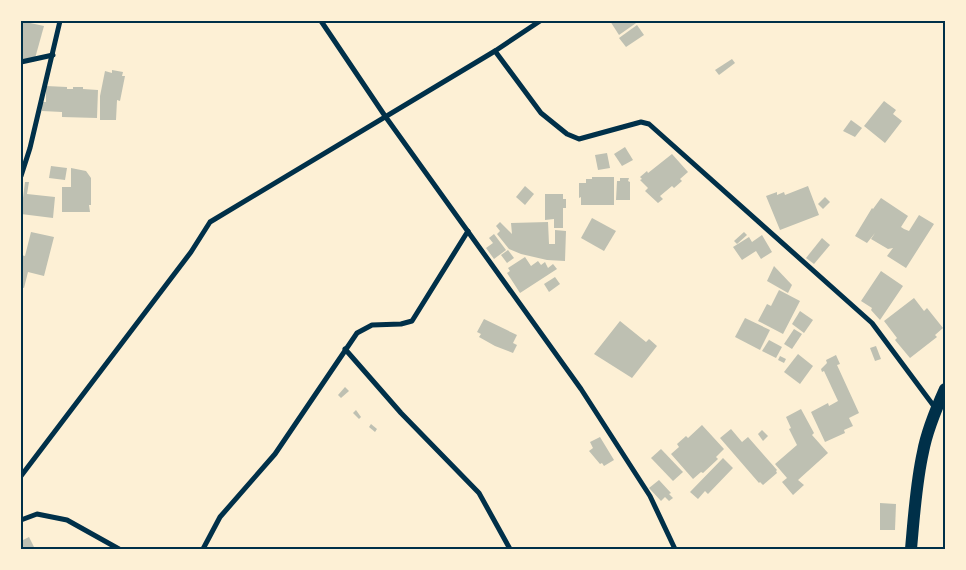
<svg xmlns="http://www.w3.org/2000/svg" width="966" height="570" viewBox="0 0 966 570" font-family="Lora,serif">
<rect width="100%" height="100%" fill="#fdf0d5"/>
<g fill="#bec0b2">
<path d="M21,21L44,26L34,62L21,59Z"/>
<path d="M610,21H639L619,35Z"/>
<path d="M637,25L644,35L626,47L619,38Z"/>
<path d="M732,59L735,63L719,75L715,70Z"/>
<path d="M112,70L123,72L122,76H125L120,101L117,100L116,120H100V96L105,71L112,73Z"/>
<path d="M46,86L67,87V89H73V87H83V89L98,90L97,118L62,117V112L42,111V102H46Z"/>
<path d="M884,101L896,110L893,114L902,121L885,143L864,126Z"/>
<path d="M851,120L862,128L855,137L843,131Z"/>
<path d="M625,147L633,160L622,166L614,154Z"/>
<path d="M607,153L610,168L598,170L595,155Z"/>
<path d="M672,154L688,172L680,179L682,181L674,188L672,186L660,196L663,199L658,203L645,191L648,188L640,180L642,179L640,177L647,171L648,173Z"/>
<path d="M51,166L67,168L65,180L49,178Z"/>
<path d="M71,168L86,171L91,178V205H89L90,212H62V187H71Z"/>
<path d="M592,177H614V205H581V197L579,198V183H586V179H592Z"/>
<path d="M620,178H629L628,181L630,182V200H616L617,181H620Z"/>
<path d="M25,182H29L27,194L55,197L53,218L21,214Z"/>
<path d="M525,186L534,194L525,205L516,197Z"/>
<path d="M808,186L819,215L780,230L766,196L777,192V195L784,192L785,195Z"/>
<path d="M545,194H563V199H566V208H563V228H554V219L545,220Z"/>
<path d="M825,197L830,202L823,209L818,204Z"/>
<path d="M881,198L908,216L901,227L904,229L909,231L919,215L934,224L906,268L887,256L893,248L888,249L871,239L875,233L867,243L855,236L872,208L873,209Z"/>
<path d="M592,218L616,231L604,251L581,238Z"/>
<path d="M500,222L512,234L511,223L548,222L549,244H555V230L566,231L565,261L547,260L521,254L509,249L497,234L500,231L496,226Z"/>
<path d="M31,232L54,237L44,276L28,272L24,288L21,287V255L25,256Z"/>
<path d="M744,232L747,235L737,244L734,241Z"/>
<path d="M494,234L506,250L494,259L486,248L493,243L489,238Z"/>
<path d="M762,235L772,252L761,259L756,251L742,260L733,247L749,237L752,242Z"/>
<path d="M822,238L830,245L814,264L806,258Z"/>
<path d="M508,250L514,258L507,263L501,255Z"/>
<path d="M525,257L531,266L538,261L541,265L545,262L548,268L553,264L557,269L520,293L507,273L510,271L508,268Z"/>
<path d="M774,266L792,285L788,293L767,281Z"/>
<path d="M881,271L903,286L880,320L871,310L872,308L861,301Z"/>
<path d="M555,277L560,284L549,292L544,284Z"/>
<path d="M779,290L800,301L783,334L758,321L767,304L771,306Z"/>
<path d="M914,298L924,311L927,308L943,328L935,335L937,337L910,358L895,340L897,338L884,321Z"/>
<path d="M800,311L813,320L804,333L792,324Z"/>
<path d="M745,318L770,330L760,350L735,337Z"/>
<path d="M484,319L517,335L513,343L517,345L513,353L495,346L479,337L481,334L477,332Z"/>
<path d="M620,321L646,342L649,339L657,346L632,378L594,354Z"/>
<path d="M794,329L802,334L792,349L784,344Z"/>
<path d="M769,340L782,347L776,358L762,351Z"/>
<path d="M876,346L881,359L875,361L870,348Z"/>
<path d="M798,354L813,366L800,384L784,372Z"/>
<path d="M836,355L840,364L837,365L859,413L849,418L853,426L844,430L845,433L825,442L811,412L828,403L829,406L838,401L824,371L822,372L821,369L827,363L826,360Z"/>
<path d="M780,356L786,359L784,363L778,360Z"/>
<path d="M345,387L349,391L341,398L338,395Z"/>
<path d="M801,409L814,433L812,435L828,453L798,480L804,485L793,495L782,482L787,478L775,464L797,445L789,429L791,428L786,417Z"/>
<path d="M356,410L361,417L359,419L353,413Z"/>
<path d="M371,424L377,429L375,432L369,427Z"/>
<path d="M702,425L724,449L716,457L718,459L703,473L701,472L693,479L671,454L679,447L677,444L686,436L688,438Z"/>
<path d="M731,429L742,442L748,437L777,470L776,471L777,473L763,485L760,482L759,483L720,438Z"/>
<path d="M762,430L768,436L763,441L758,434Z"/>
<path d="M600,437L614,460L604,466L602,463L600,464L589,451L593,448L590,442Z"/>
<path d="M661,449L683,472L673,481L651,458Z"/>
<path d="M723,458L733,468L708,494L705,491L698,499L690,492Z"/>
<path d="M659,480L671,493L669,494L673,498L669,501L665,497L661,501L649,488Z"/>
<path d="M880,503L896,504L895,530H880Z"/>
<path d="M29,537L35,549H21V541Z"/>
</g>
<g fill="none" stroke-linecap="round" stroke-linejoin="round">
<g stroke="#003049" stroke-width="5">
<path d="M321,21L385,116L581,389L650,496L675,549"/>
<path d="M495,51L541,113L567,134L579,139L641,122L649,124L872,323L936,409"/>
<path d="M21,62L53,55"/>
<path d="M21,176L30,148L60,21"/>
<path d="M345,349L401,413L479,493L510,549"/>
<path d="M21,476L191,252L210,222L495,51L540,21"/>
<path d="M21,520L37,514L67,520L119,549"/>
<path d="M203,549L220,517L275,454L357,333L372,325L401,324L412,321L468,231"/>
</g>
<path stroke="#003049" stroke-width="12" d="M911,549C914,516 916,483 923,452C927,430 936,409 945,389"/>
</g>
<rect width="966" height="570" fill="none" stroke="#fdf0d5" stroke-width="45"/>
<rect x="22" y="22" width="922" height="526" fill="none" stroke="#003049" stroke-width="2"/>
</svg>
